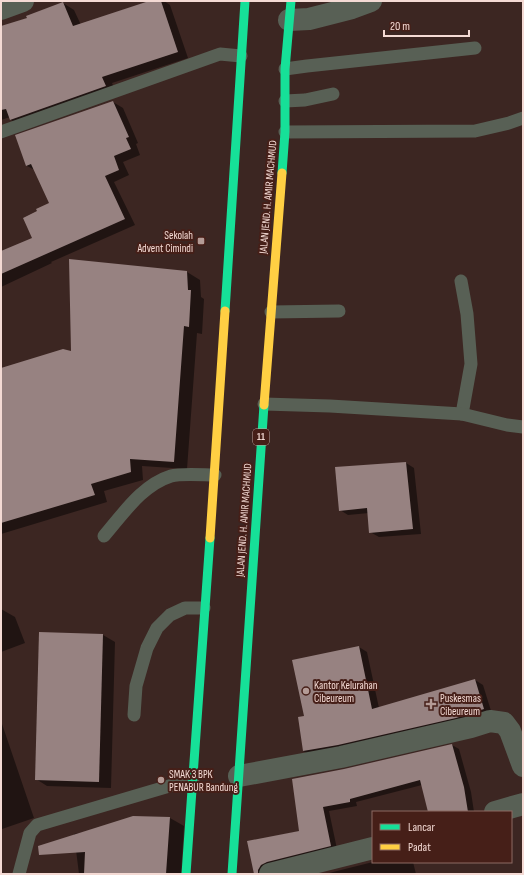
<svg xmlns="http://www.w3.org/2000/svg" width="524" height="875" viewBox="0 0 524 875" font-family="'Sofia Sans Condensed',sans-serif">
<rect width="100%" height="100%" fill="#3c2622"/>
<g fill="#0007">
<path d="M152,1H164L170,5L188,58L112,83L116,92L22,126L11,120L10,117L1,120V27L28,18L63,3L74,10L81,25Z"/>
<path d="M113,102L123,108L138,143L136,144L140,155L123,162L129,175L114,182L135,225L51,262L52,263L1,287V252L34,238L50,203L35,170L27,166L16,136Z"/>
<path d="M187,272L200,280L201,297L204,299L202,334L197,333L187,469L142,466L143,480L104,491L107,502L1,534V369L72,353Z"/>
<path d="M406,463L414,468L421,534L379,537L370,532L369,513L348,515L340,510Z"/>
<path d="M1,609L15,617L25,643L1,652Z"/>
<path d="M40,633L103,635L115,642L111,788L47,786L36,779Z"/>
<path d="M359,647L367,652L379,708L475,680L483,685L492,714L312,756L303,751L305,717Z"/>
<path d="M1,721L34,818L2,829L1,871Z"/>
<path d="M452,745L459,749L471,792L474,812H429L422,785L356,802L357,806L329,811L337,849L265,874H255L248,842L300,831L344,770Z"/>
<path d="M133,817L170,818L184,826L181,874H79L74,834L85,832Z"/>
<path d="M373,862H413L416,874H325Z"/>
</g>
<g fill="#978281">
<path d="M149,1H161L178,52L102,77L106,86L10,120L6,109L1,110V26L27,18L26,16L63,2L73,26Z"/>
<path d="M113,101L129,137L126,138L131,149L114,156L119,170L105,176L125,219L1,274V251L32,238L23,218L37,211L36,209L49,203L31,164L26,166L15,135Z"/>
<path d="M69,259L187,271L188,290H191L189,327L184,326L174,462L130,459L131,472L91,484L95,495L1,523V368L63,349L71,351Z"/>
<path d="M406,462L413,529L369,533L367,508L339,511L335,467Z"/>
<path d="M39,632L103,634L99,782L35,780Z"/>
<path d="M359,646L372,709L475,679L484,709L456,718L338,745L303,751L298,717L304,716L292,660Z"/>
<path d="M452,744L464,787L468,812H428L420,780L350,799V802L323,807L331,846L267,862L261,865L258,870V874H254L247,841L299,831L292,779L344,769Z"/>
<path d="M133,816L170,817L166,874H84L85,852L39,855L38,846Z"/>
</g>
<g fill="none" stroke-linecap="round" stroke-linejoin="round">
<g stroke="#586055" stroke-width="13">
<path d="M285,69L307,66L475,48"/>
<path d="M285,101L305,100L333,94"/>
<path d="M1,132L220,54L241,56"/>
<path d="M285,132L475,131L509,123L523,118"/>
<path d="M461,281L467,314L471,364L462,414"/>
<path d="M271,312L339,311"/>
<path d="M264,404L330,406L462,414L507,425L523,427"/>
<path d="M104,536C123,514 142,485 171,476C181,473 204,475 215,475"/>
<path d="M134,715L136,686L147,648L157,628L170,615L185,608H204"/>
<path d="M19,874L30,833L37,825L193,779"/>
</g>
<g stroke="#586055" stroke-width="22">
<path d="M1,9L23,1"/>
<path d="M289,20L309,19L352,8L371,1"/>
<path d="M239,776L341,757L471,727L490,721L504,723L510,731L523,766"/>
<path d="M495,812L523,804"/>
<path d="M270,874L373,848"/>
</g>
<g stroke="#16e098" stroke-width="9">
<path d="M282,173L285,132V69L291,1"/>
<path d="M225,311L245,1"/>
<path d="M186,874L210,538"/>
<path d="M232,874L264,405"/>
</g>
<g stroke="#ffcf43" stroke-width="9">
<path d="M264,405L282,173"/>
<path d="M210,538L225,311"/>
</g>
</g>
<g fill="#b49b96" stroke="#461f18" stroke-width="1.5">
<rect x="197" y="237" width="8" height="8" rx="2"/>
<circle cx="306" cy="691" r="4"/>
<path d="M429 698h4v4h4v4h-4v4h-4v-4h-4v-4h4z"/>
<circle cx="161" cy="780" r="4"/>
</g>
<g text-anchor="middle" dominant-baseline="central" stroke-width="4" stroke-linejoin="round" paint-order="stroke">
<rect fill="#461f18" stroke="#c0a29c" stroke-width="1" x="253" y="429" width="16" height="16" rx="3"/>
<g font-size="10" font-weight="bold" fill="#f4dad4">
<text x="261" y="437">11</text>
</g>
<g font-size="11" fill="#f4dad4" stroke="#461f18">
<text transform="translate(268 197) rotate(-85)">JALAN JEND. H. AMIR MACHMUD</text>
<text transform="translate(244 520) rotate(-86)">JALAN JEND. H. AMIR MACHMUD</text>
</g>
<g font-size="11" fill="#f4dad4" stroke="#461f18" text-anchor="start">
<text x="193" y="235" text-anchor="end">Sekolah<tspan x="193" dy="13">Advent Cimindi</tspan></text>
<text x="314" y="685">Kantor Kelurahan<tspan x="314" dy="13">Cibeureum</tspan></text>
<text x="440" y="698">Puskesmas<tspan x="440" dy="13">Cibeureum</tspan></text>
<text x="169" y="774">SMAK 3 BPK<tspan x="169" dy="13">PENABUR Bandung</tspan></text>
</g>
</g>
<rect width="524" height="875" fill="none" stroke="#f4dad4" stroke-width="4"/>
<rect x="372" y="811" width="140" height="52" fill="#461f18" stroke="#8c6a63"/>
<rect x="380" y="824" width="20" height="6" fill="#16e098" stroke="#8c6a63"/>
<text x="408" y="831" font-size="12" fill="#f4dad4">Lancar</text>
<rect x="380" y="844" width="20" height="6" fill="#ffcf43" stroke="#8c6a63"/>
<text x="408" y="851" font-size="12" fill="#f4dad4">Padat</text>
<path d="M384 30v6h85v-6" fill="none" stroke="#f4dad4" stroke-width="2"/>
<text x="390" y="30" font-size="12" fill="#f4dad4" stroke="#461f18" stroke-width="3" paint-order="stroke">20 m</text>
</svg>
